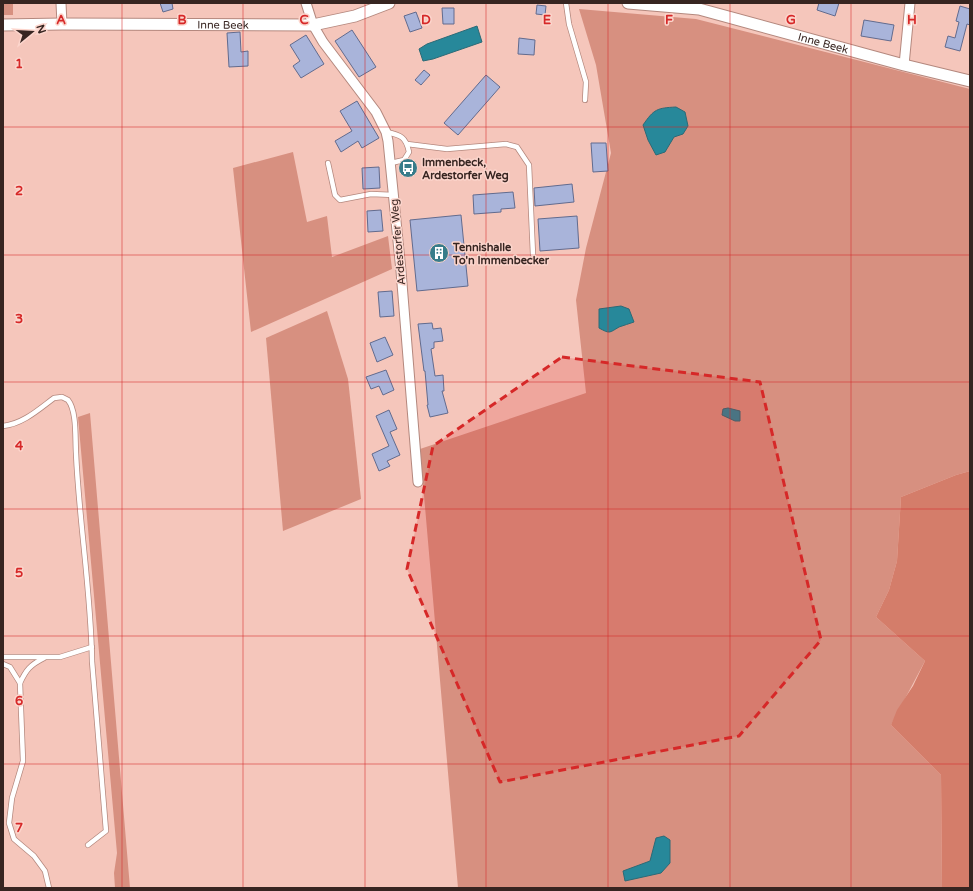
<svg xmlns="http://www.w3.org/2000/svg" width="973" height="891" viewBox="0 0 973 891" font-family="'Varela Round',sans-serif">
<rect width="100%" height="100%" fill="#f5c6bb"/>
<g fill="#d79080">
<rect x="3" y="3" width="10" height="12"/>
<path d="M579,9L696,19L970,89V471L956,475L901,497L897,561L889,590L876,617L925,661L891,725L941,775L942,888H458L420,449L586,393L576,300L586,248L611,153L596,65Z"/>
<path d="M293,152L307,222L327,216L332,257L388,236L392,269L251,332L233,168Z"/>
<path d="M327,311L348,379L361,499L283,531L266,338Z"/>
<path d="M90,413L130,888H115L114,873L117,853L78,417Z"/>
</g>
<path fill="#d47d6a" d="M970,471V888H942L941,775L891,725L897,710L913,686L925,661L876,617L889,590L897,561L901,497L956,475Z"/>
<g fill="#27889a" stroke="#2c6a76">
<path d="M477,26L482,42L433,59L423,61L419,49L427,44Z"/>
<path d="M676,107L685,112L688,126L683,134L674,137L665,152L656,155L648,140L643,125C654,109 657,108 676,107Z"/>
<path d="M621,306L629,309L634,322C629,324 624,325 619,327C609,333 610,334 599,328V309Z"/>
<path d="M728,408L740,411V421H735L722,415L723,409Z"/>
<path d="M664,836L670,840V863L661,873L625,881L623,871L650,861L656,838Z"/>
</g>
<g fill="#a9b4da" stroke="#626b8e">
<path d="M160,3H172L173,9L163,12Z"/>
<path d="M819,3H839L835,16L817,10Z"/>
<path d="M537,5L546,6L545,15L536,14Z"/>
<path d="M960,6L970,9V25L967,24L960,51L945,47L948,36L955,38L959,22L956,21Z"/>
<path d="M442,8H454V24H443Z"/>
<path d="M416,12L422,28L410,32L404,16Z"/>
<path d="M864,20L894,25L891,41L861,36Z"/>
<path d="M352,30L376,67L359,77L335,41Z"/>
<path d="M240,32L241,52L248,51V66L229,67L227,33Z"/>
<path d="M306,35L324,64L301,78L293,66L300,61L290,45Z"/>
<path d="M519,38L535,40L534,55L518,54Z"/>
<path d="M424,70L430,75L421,85L415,80Z"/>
<path d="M486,75L500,87L458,135L444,123Z"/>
<path d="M357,101L379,138L362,148L358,141L341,152L335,141L352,131L340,111Z"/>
<path d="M591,143H606L608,171L593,172Z"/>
<path d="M379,167L380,188L363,189L362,168Z"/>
<path d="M572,184L574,202L535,206L534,188Z"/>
<path d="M513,192L515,208L501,209V212L474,214L473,195Z"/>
<path d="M381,210L383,231L368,232L367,211Z"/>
<path d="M461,215L468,286L417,291L410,220Z"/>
<path d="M577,216L579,248L540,251L538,219Z"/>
<path d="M392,291L394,316L380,317L378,292Z"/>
<path d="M432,323L433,329L441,328L443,341L434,342V348L431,349L435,376L443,375L444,391H442L448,413L430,417L427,405H428L425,371H424L418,324Z"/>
<path d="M385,337L393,355L377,362L370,343Z"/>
<path d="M386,370L394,390L383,395L379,386L371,389L366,377Z"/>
<path d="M389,410L397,429L390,432L400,455L387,461L390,466L379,471L372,454L389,446L376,416Z"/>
</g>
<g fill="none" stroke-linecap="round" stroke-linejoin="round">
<g stroke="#b4887e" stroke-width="6">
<g id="service">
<path d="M566,3L569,24L586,82L585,100"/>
<path d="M386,132C401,135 406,137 409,152L404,160L391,163"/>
<path d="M407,144L447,149L506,144L517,147L529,165L533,255"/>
<path d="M328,163L335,195L340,200L371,194L394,195"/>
<path d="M3,426C23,424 39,409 54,398L62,397L68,400C77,411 75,438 76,453C79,522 91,591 92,661L106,831L88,845"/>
<path d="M3,657H60L92,647"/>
<path d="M3,664L10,667L20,683L23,761L12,798L9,823L14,839L34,856L45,871L49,888"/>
<path d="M20,683C26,670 30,665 44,658"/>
</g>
</g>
<g stroke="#b4887e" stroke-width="11">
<g id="minor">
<path d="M61,3L62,24"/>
<path d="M306,3L313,25L323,42L376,112L386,132L388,141L401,271L418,482"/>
<path d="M904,65L910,3"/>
</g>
</g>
<g stroke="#b4887e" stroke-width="13">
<g id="tertiary">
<path id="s1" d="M628,3L699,9L904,65L970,81"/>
<path id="s2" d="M3,25L62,24L313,25L355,16L389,3"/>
</g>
</g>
<use href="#service" stroke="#fff" stroke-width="4.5"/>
<use href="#minor" stroke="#fff" stroke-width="9"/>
<use href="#tertiary" stroke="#fff" stroke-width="11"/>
</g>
<path fill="#d62828" fill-opacity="0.2" stroke="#d62828" stroke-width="3" stroke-dasharray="8 5" stroke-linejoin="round" d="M562,357L760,382L821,640L739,736L500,782L407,569L433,446Z"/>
<path fill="none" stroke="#d62828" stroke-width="1" stroke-opacity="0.55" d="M122,3V888M243,3V888M365,3V888M486,3V888M608,3V888M730,3V888M851,3V888M3,127H970M3,255H970M3,382H970M3,509H970M3,636H970M3,764H970"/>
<defs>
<g id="bus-disc" transform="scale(1)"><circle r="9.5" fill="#377c8a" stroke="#fcd5cc"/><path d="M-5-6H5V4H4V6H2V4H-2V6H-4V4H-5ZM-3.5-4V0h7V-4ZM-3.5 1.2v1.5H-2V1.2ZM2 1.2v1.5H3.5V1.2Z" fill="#fff"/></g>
<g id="building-disc" transform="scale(1)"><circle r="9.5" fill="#377c8a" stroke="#fcd5cc"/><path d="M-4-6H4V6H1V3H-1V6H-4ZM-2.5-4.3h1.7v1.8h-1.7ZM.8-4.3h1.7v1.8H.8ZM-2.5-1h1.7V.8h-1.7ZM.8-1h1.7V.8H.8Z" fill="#fff"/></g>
</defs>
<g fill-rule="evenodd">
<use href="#bus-disc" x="408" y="168"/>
<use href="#building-disc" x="439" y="253"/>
</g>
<g text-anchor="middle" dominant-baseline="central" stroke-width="3" stroke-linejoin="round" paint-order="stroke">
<g font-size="11" fill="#372521" stroke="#fcd5cc">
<text stroke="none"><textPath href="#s2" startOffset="220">Inne Beek</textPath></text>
<text stroke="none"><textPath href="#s1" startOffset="200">Inne Beek</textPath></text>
<text transform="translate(398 242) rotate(-95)">Ardestorfer Weg</text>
</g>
<g font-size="11" font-weight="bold" fill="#372521" stroke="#fcd5cc" text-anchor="start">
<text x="422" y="162">Immenbeck,<tspan x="422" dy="13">Ardestorfer Weg</tspan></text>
<text x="453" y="247">Tennishalle<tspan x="453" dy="13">To'n Immenbecker</tspan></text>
</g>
</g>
<g font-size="13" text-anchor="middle" font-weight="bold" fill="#d62828" stroke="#fcd5cc" stroke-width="3" stroke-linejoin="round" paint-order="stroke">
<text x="61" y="24">A</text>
<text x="182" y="24">B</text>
<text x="304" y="24">C</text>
<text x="426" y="24">D</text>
<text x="547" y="24">E</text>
<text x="669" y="24">F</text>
<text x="791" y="24">G</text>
<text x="912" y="24">H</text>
<text x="19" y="68">1</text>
<text x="19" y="195">2</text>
<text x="19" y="323">3</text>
<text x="19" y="450">4</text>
<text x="19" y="577">5</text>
<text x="19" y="705">6</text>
<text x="19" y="832">7</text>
</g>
<rect width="973" height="891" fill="none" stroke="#372521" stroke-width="8"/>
<g transform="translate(32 32) rotate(72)" stroke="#fcd5cc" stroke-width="3" paint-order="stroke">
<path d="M0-3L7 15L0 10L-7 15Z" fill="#372521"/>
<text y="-6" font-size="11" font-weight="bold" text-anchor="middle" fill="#372521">N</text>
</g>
</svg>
